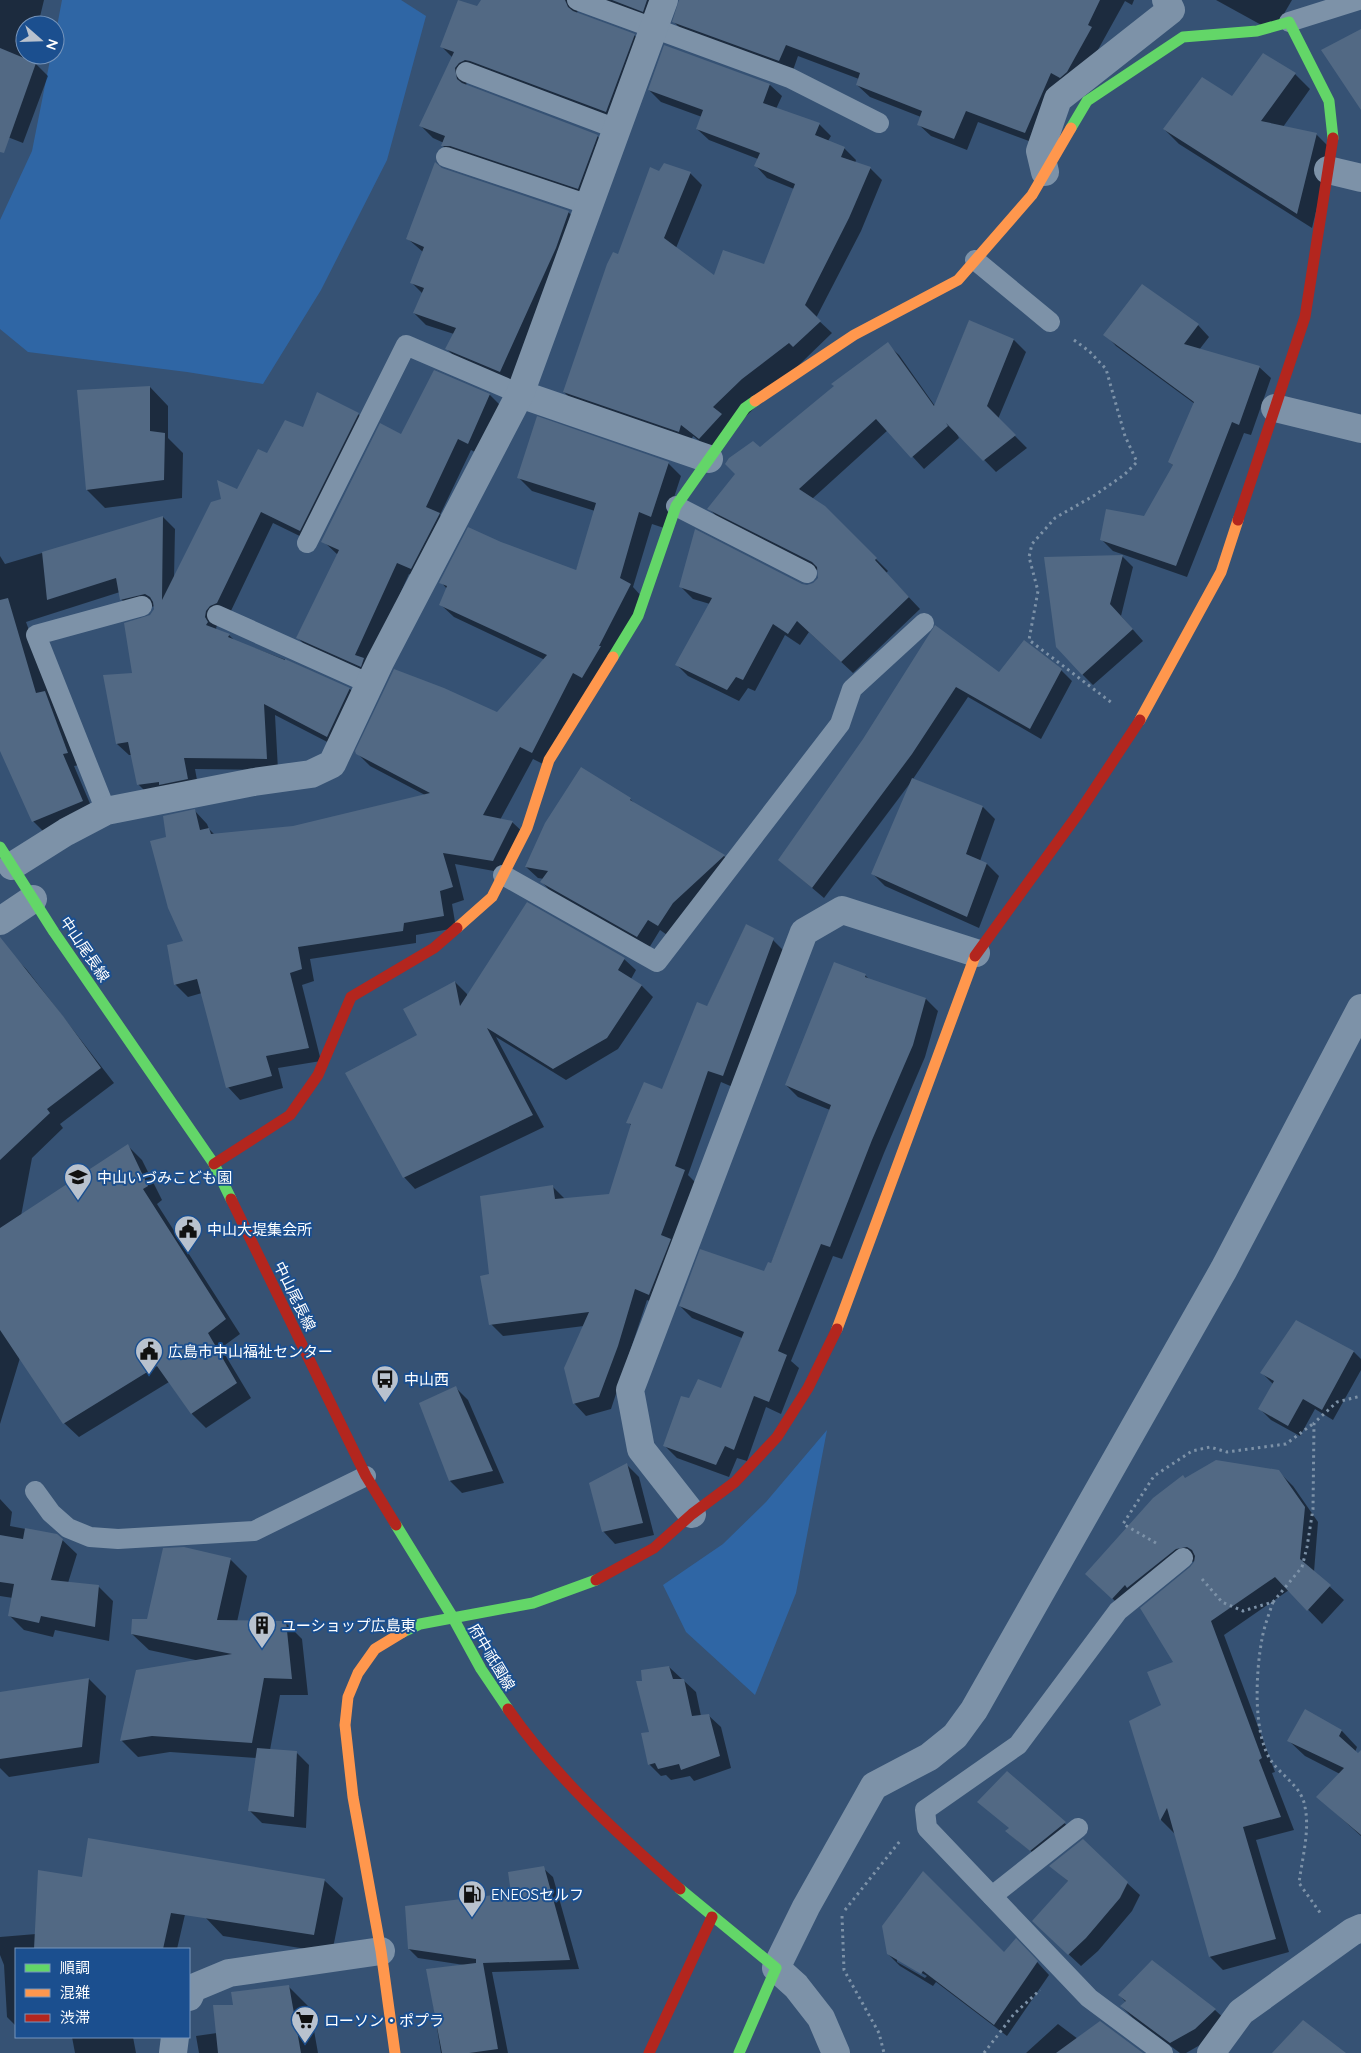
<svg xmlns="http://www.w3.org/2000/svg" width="1361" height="2053" viewBox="0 0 1361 2053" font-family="Quicksand,'Noto Sans JP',sans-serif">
<rect width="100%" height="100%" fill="#365274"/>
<g fill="#2f66a5">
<path d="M62,0H401L426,16L387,160L321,290L263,384L187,372L28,352L0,329V220L32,151L51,55H55V37Z"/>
<path d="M827,1430L796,1593L755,1695L686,1632L663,1585L723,1544L766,1502Z"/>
</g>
<g fill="#0007" fill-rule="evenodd">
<path d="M0,0H44L38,25H25V55H31L30,62L36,64L48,76L23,143L5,136L0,149Z"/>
<path d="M482,0H667L655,23L578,9L577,13L634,35L647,47L619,124L467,80L466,86L597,136L610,148L591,200L455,158L443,146L444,143L433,138L421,126L453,58L442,47L478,8Z"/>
<path d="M680,0H1134L1132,5L1125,1L1079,84L1037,144L978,122L967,150L931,136L918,124L921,117L870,97L857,85L859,79L798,56L792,73L686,34L674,22Z"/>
<path d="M1216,0H1292L1278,24L1265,27Z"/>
<path d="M1295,74L1310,89L1283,127L1316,134L1331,149L1312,228L1179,144L1164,129L1233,97Z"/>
<path d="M770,85L782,96L776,109L819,124L831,136L828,141L844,148L856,160L855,163L870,168L882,180L861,231L816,318L832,333L711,450L693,436L690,443L576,404L564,392L619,256L660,172L690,173L702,185L676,248L715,277L765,265L794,189L767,178L756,166L758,159L709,140L697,129L702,117L661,102L649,90Z"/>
<path d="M442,169L568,212L581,224L512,384L459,361L447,349L454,334L426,325L414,313L423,294L412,283L423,252L408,239Z"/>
<path d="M969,321L1014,340L1026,352L998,419L1027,448L996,472L955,430L959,438L924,469L888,430L812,499L824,507L888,571L886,573L920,609L853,673L809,632L800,645L785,635L755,691L748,688L739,701L688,676L677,665L710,604L693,599L681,587L808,586L815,584L819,578V571L721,520L709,509L760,448L887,344L899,355L935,406Z"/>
<path d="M1198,325L1209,337L1199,350L1259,367L1271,378L1251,435L1244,433L1187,577L1113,551L1101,539L1145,518L1174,466L1169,462L1195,404L1116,346L1105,334Z"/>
<path d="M435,372L490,395L502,407L481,455L471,450L440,515L452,527L423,581L409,574L369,664L373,678L310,650L297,637L338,555L323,541L402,435Z"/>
<path d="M150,387L168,406V438L183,453L182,498L105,508L87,490L78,391Z"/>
<path d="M358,414L370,426L312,542L273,523L229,615L221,617L216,628L217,631L229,635L235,641L286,660L350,689L361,701L339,748L275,715L278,770L195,769L199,791L150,796L138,784L132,755H129L117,744L134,674L155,606L133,611L121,599L120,592L26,622L79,765L74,766L94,813L45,833L33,821L0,730V556L5,564L163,517L175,529L174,579L223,499L238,490L268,455L304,428Z"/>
<path d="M668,463L681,476L664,528L652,524L633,587L643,598L545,765L533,759L500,820L512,822L525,834L505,873L455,864L464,900L452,904L456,928L416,935V943L310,959L314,981L302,985L321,1061L278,1068L283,1088L240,1100L228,1087L202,993L188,997L175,984L185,942L168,838L195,811L207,824L209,829L215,835L294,827L425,795L370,766L357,753L497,713L545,660L454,617L441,605L447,589L441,582L500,543L576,571L595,511L532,491L519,478Z"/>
<path d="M1122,556L1133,567L1121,616L1143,641L1093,685L1082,674Z"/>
<path d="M936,627L999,674L1061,670L1072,681L1041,739L968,697L913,779L983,807L995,819L980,861L987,864L999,876L979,928L885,886L873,874L911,782L824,898L779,860L864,740Z"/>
<path d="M630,799L636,805L724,856L735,867L670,937L660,930L649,948L553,894L542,882L544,879L538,878L526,867Z"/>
<path d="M746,925L773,940L785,952L735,1088L721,1082L688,1175L696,1183L662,1306L647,1300L611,1409L586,1416L574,1403L584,1326L503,1336L491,1324L490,1275L553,1187L565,1199L610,1195L632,1126L628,1122L663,1090L707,1007Z"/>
<path d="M0,948L13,955L27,970L114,1083L60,1124L63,1128L32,1158L21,1216L128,1146L142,1160L162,1200L157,1204L240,1334L221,1348L251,1398L206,1428L192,1414L169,1382L79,1437L64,1423L20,1358L0,1424Z"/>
<path d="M624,959L636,970L631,979L642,986L653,997L618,1049L566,1080L496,1037L544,1127L415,1189L404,1177L419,1035L455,982L467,994V997Z"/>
<path d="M865,975L870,980L926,999L938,1011L925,1057L884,1153L842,1259L833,1256L791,1361L799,1368L781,1414L766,1407L747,1461L737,1458L729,1477L677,1458L665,1446L690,1400L722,1390L742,1338L692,1318L680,1306L765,1272L771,1264L830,1110L798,1097L786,1085Z"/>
<path d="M1354,1352L1361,1359V1370L1333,1420L1315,1409L1300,1436L1271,1420L1260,1409L1273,1384L1262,1373Z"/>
<path d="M456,1388L468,1400L504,1483L462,1493L450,1481Z"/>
<path d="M627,1465L639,1477L654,1535L615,1544L603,1531Z"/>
<path d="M1279,1472L1293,1486L1318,1522L1314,1572L1344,1600L1322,1624L1289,1590L1224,1635L1275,1772L1272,1773L1294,1830L1256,1840L1289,1952L1223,1970L1210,1957L1175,1834L1161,1820L1130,1722L1163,1705L1175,1663L1191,1568L1197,1561L1190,1562L1126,1611L1101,1588L1185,1479Z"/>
<path d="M0,1499L12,1512L10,1526L57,1535L77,1554L68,1583L99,1587L113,1601L109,1641L55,1630L53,1637L24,1630L10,1616L13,1598L0,1596Z"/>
<path d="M230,1559L247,1576L237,1622H285L302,1639L308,1695H280L270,1750L296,1752L309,1765L306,1828L262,1823L250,1811L257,1758L170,1752L138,1757L121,1740L200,1661L149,1650L132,1634Z"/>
<path d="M669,1667L696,1692L701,1716L708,1715L721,1727L731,1768L694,1781L690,1776L671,1780L666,1775L661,1776L649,1764L651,1733L644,1682Z"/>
<path d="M89,1679L106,1696L99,1763L9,1777L0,1768V1693Z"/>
<path d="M1305,1711L1342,1731L1357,1747L1355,1752L1361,1758V1836L1318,1797L1340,1774L1305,1756L1289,1741Z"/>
<path d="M1007,1773L1071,1829L1037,1856L1013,1837L1010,1828Z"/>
<path d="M1051,1866L1127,1883L1140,1895L1132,1911L1098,1951L1081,1966L1046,1933L1069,1882Z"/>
<path d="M196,1867L177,1949H16V2026L7,2017L4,1965L0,1955V1937L36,1934L83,1879Z"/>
<path d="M543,1868L553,1877L579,1969L492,1972L508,2053H441L428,1970L464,1965L418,1958L409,1949L513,1894Z"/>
<path d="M324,1880L343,1898L332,1953L223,1936L205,1917Z"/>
<path d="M1028,1952L1049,1975L1007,2036L936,1982L933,1986L900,1966L888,1954ZM897,1959L927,1976L925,1978L897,1962Z"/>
<path d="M1152,1962L1215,2010L1228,2022L1207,2041L1186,2053H1180L1133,2018L1121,2006L1126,2002L1119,1995Z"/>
<path d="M288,1986L310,2008L318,2053H199L196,2036L217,2033Z"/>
<path d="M1058,2024L1078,2039L1141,2053H1026Z"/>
<path d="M72,2037H133L136,2053H75Z"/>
</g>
<g fill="#526984">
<path d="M458,0L477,6L481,0H565L568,7L573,11L635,34L606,112L470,61L465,60L459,63L455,68L457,79L462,83L598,135L578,189L450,146H441L445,136L419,126L454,52L440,47Z"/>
<path d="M612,0H647L643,12Z"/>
<path d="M679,0H1100L1088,25L1092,27L1067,72L1060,78L1051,73L1025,133L966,111L954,139L917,125L922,111L856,85L860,73L786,45L779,61L672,22Z"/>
<path d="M1361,29V110L1321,50Z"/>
<path d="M664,45L770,84L763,103L820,123L815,135L845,147L841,157L871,167L849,218L805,305L821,321L793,347L789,343L742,379L713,407L722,414L699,439L681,425L679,432L563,392L607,264L613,252L618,254L650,167L659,171L664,163L691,172L664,238L714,275L723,250L764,264L795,184L754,166L760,153L696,129L703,110L648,90Z"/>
<path d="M0,48L36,63L4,153L0,152Z"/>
<path d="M1263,53L1296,73L1261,121L1317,133L1297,214L1163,129L1202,77L1232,96Z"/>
<path d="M435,162L442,168L569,211L556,248L500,372L445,349L456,328L413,313L424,288L410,283L424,247L406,239Z"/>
<path d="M1142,284L1199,324L1184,344L1260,366L1239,425L1232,422L1176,566L1100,540L1106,509L1144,516L1173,465L1168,462L1194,402L1103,335Z"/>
<path d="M969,320L1014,339L987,406L1016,435L983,461L946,423L948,426L911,458L876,419L799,489L825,506L877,558L875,560L909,597L841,662L797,621L788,634L773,624L743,680L736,677L727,690L675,665L712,598L679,587L695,529L802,584L807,585L813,583L818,578L817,567L812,562L707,509L735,474L725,464L729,458L753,441L760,447L834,386L831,384L888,342L934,406Z"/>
<path d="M434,370L490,394L468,444L458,439L426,507L440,513L411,569L397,563L355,655L364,658L361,667L296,638L339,550L321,542L380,423L401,434Z"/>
<path d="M150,386V431L165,433L164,480L86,490L77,390Z"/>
<path d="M317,392L359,413L300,531L261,512L217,603L210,606L206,611L205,617L208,622L206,625L230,634L228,637L285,660V659L350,688L327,737L264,704L267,759L184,758L188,779L159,785V782L137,785L128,742L116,744L103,675L132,673L124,623L150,615L154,609L153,602L150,597L145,594L120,600L116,578L47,600L42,552L163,516L162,600L211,502L221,499L217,480L237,489L258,449L267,453L285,420L303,427Z"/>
<path d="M537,416L669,462L651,517L639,512L620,578L631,584L599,646H601L582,678L573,673L532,753L520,747L483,815L513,821L493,861L443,853L453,887L440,891L444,916L404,923L403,931L298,947L302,969L290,973L309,1048L266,1056L272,1076L226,1088L197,979L174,985L167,945L183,941L168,908L150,841L166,837L163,816L195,809L200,830L209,828L211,834L293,826L430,793L356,754L355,751L394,669L444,688L497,712L547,655L439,605L447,586L439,583L468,527L501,542L576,570L596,503L517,478Z"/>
<path d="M1123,555L1110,604L1133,629L1082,675L1056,647L1044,557Z"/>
<path d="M8,598L36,693L45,691L68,753L63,754L83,801L32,822L0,751V600Z"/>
<path d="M935,625L999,672L1024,640L1062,669L1030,729L956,687L912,754L812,888L778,860L863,739Z"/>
<path d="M581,767L631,798L630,800L725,855L673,903L658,926L648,920L637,937L540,882L548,871L525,867L545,823Z"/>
<path d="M912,778L983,806L966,854L987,863L967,917L871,874Z"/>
<path d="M527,902L625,958L618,970L642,985L607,1038L553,1069L487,1028L533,1115L403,1178L345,1073L417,1035L403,1009L455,981L460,1006Z"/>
<path d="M746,924L774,938L723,1076L708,1071L675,1166L685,1170L661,1235L671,1239L649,1295L635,1289L618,1346L599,1397L573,1404L564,1368L589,1312L489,1325L480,1276L489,1274L480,1196L553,1185L555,1199L609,1194L631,1124L626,1123L644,1082L662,1089L697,1002L707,1006Z"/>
<path d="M0,937L63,1016L101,1068L47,1109L50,1113L0,1160Z"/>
<path d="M834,962L866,974L865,977L926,998L913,1045L872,1140L830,1247L821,1244L778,1351L787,1355L769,1402L754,1396L734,1450L725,1446L716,1465L663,1446L681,1396L689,1398L698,1379L721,1388L744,1332L679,1306L700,1249L764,1271L768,1262L771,1263L831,1105L785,1085Z"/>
<path d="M128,1144L148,1186L143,1189L226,1319L208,1333L237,1383L191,1414L157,1366L63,1424L0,1330V1228Z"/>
<path d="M1296,1320L1354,1351L1322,1410L1303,1399L1288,1426L1258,1409L1274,1381L1260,1373Z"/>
<path d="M456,1386L493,1471L449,1481L419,1403Z"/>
<path d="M1216,1460L1279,1470L1305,1507L1300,1559L1331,1585L1307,1611L1275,1577L1211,1621L1262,1758L1259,1760L1281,1817L1243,1827L1276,1939L1209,1957L1167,1808L1160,1821L1129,1721L1161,1705L1147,1672L1173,1662L1140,1608L1190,1567L1194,1562L1195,1556L1192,1550L1187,1547L1176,1549L1127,1588L1125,1585L1112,1599L1085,1574L1153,1498L1183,1475L1185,1478Z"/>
<path d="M627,1463L643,1523L602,1532L589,1483Z"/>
<path d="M25,1528L57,1534L63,1539L51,1580L99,1585L95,1627L41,1616L39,1623L8,1616L14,1584L0,1582V1535L23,1539Z"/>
<path d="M184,1547L231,1558L217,1620L286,1621L292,1679L264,1678L252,1743L152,1736L120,1741L136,1670L232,1654L131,1634L132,1619H147L163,1548Z"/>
<path d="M669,1666L673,1679H684L692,1716L709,1714L720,1756L681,1770L679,1764L658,1769L655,1763L648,1765L641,1733L649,1732L636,1681H642L641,1670Z"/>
<path d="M89,1678L82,1747L0,1759V1692Z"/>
<path d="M1305,1709L1342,1730L1339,1736L1358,1753L1361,1750V1835L1316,1797L1344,1768L1287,1741Z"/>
<path d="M257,1748L297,1751L294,1817L248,1811Z"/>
<path d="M1007,1771L1066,1822L1030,1851L1005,1831L1009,1828L977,1802Z"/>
<path d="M88,1838L325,1879L314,1935L171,1913L163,1949H34L38,1870L82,1877Z"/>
<path d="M1083,1839L1128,1882L1120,1898L1086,1938L1068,1955L1032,1921L1068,1881L1049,1866Z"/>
<path d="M544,1866L570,1960L483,1963L498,2049L469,2053H442L426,1969L476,1963V1959L408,1949L405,1906L511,1893L508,1872Z"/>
<path d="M923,1871L1004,1952L1016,1938L1038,1961L994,2025L923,1971L921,1974L887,1954L882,1926Z"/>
<path d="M1152,1960L1216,2009L1195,2029L1170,2043L1120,2006L1126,2001L1118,1995Z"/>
<path d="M289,1985L301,2053H218L213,2005H233L231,1992Z"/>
<path d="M1303,2020L1346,2053H1272Z"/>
<path d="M1100,2021L1143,2053H1056Z"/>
</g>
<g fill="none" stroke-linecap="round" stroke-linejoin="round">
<g stroke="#7d92a8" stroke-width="3" stroke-dasharray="2.5 4" stroke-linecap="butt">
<path d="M1074,340L1089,351L1106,369L1125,436L1137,462L1124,475L1095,495L1055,518L1032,544L1029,557L1038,591L1029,640L1112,703"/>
<path d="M1156,1543L1123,1524L1154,1476L1192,1451L1210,1447L1227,1452L1286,1444L1314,1423"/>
<path d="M1202,1579L1222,1602L1243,1611L1273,1602L1302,1567L1307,1547L1313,1509L1314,1423L1337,1402L1361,1396"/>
<path d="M1273,1602C1269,1614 1264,1627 1262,1639C1256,1670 1252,1735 1272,1762C1283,1777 1302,1787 1305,1807C1310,1831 1302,1859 1299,1883L1321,1914"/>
<path d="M845,1910L900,1841"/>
<path d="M842,1916L844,1970L879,2033L884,2053"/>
<path d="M984,2053L1014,2014L1040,1990"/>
</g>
<g stroke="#7d92a8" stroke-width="20">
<path d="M577,0L790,78L879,123"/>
<path d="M1289,22L1359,0"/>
<path d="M466,72L617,129"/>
<path d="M446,157L589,205"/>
<path d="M975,260L1050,322"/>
<path d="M676,506L807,573"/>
<path d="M307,543L406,345L520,394"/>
<path d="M217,615L370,684"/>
<path d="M106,811L36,635L142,606"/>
<path d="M503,875L657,962L840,724L852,689L924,623"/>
<path d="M35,1491L51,1513L68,1528L90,1537L118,1539L254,1531L366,1476"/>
<path d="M992,1896L1078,1828"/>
<path d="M1163,2053L1089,1998L927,1828L925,1810L1018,1745L1118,1611L1183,1558"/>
</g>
<g stroke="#7d92a8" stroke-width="28">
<path d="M1328,170L1361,178"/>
<path d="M1045,172L1040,151L1058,99L1171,10L1166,0"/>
<path d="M520,394L709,459"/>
<path d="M1275,408L1361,429"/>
<path d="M12,866L66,832L106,811L254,782L311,774L332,764L380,662L520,394L664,0"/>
<path d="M0,921L33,899"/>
<path d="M692,1514L641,1449L630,1390L804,932L842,910L976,953"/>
<path d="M189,1997L193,1988L229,1973L381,1951"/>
<path d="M173,2053L175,2037"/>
<path d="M836,2053L821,2018L796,1986L776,1968L806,1907L874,1786L929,1757L955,1736L974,1710L1224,1269L1361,1008"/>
<path d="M1211,2053L1241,2012L1352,1932L1361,1928"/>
</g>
<g stroke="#63d668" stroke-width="11">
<path d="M1071,128L1087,101L1183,37L1257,31L1289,22L1329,101L1333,138"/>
<path d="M613,657L638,616L676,506L745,408L755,401"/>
<path d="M0,847L54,932L214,1164L231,1199"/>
<path d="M396,1525L452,1616L481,1669L508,1709"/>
<path d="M403,1632L420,1624L533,1603L596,1580"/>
<path d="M680,1889L776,1968L739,2053"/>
</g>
<g stroke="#ff974d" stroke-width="11">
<path d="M755,401L854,335L958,280L1032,195L1071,128"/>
<path d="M1140,720L1221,572L1238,520"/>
<path d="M457,928L492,897L527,828L549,760L613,657"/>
<path d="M837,1329L975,956"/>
<path d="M395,2053L381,1951L353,1797L345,1725L348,1697L358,1673L375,1649L403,1632"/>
</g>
<g stroke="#b3261e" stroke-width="11">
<path d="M1238,520L1305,317L1333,138"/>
<path d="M975,956L1078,814L1140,720"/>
<path d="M214,1164L290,1115L318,1075L351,997L434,948L457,928"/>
<path d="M231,1199L366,1476L396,1525"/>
<path d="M596,1580L654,1548L692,1514L735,1482L777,1437L808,1388L837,1329"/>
<path d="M508,1709C555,1777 618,1834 680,1889"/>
<path d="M649,2053L712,1917"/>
</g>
</g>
<defs>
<g id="school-pin" transform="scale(1.4375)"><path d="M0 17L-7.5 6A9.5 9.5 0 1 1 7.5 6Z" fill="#b9c2ce" stroke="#1b4f8f"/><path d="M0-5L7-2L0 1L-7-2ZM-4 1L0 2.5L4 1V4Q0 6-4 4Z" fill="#111"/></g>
<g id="civic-pin" transform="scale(1.4375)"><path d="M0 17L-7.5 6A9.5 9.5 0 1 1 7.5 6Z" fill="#b9c2ce" stroke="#1b4f8f"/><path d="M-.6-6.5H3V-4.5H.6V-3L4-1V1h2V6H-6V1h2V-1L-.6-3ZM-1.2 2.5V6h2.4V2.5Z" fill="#111"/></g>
<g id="bus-pin" transform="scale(1.4375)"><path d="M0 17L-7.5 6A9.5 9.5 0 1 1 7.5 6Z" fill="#b9c2ce" stroke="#1b4f8f"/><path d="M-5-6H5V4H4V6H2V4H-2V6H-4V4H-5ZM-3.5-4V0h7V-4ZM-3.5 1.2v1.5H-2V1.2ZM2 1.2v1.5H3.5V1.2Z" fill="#111"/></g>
<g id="building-pin" transform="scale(1.4375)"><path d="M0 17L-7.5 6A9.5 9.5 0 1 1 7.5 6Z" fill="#b9c2ce" stroke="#1b4f8f"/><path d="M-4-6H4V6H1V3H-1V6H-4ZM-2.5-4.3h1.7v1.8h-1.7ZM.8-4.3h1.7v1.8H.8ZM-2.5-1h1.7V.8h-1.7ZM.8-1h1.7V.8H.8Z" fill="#111"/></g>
<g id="fuel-pin" transform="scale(1.4375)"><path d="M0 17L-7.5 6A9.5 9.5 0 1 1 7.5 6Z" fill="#b9c2ce" stroke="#1b4f8f"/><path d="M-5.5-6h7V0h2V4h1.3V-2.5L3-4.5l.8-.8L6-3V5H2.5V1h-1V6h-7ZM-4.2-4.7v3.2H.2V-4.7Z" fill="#111"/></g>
<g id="supermarket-pin" transform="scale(1.4375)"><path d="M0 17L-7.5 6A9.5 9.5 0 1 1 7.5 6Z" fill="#b9c2ce" stroke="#1b4f8f"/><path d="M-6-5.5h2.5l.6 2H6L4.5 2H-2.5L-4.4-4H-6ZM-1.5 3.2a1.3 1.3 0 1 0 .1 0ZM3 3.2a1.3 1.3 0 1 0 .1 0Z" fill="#111"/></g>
</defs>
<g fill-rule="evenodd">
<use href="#school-pin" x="78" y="1177"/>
<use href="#civic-pin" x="188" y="1229"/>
<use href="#civic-pin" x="149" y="1351"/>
<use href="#bus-pin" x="385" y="1379"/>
<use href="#building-pin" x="262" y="1625"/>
<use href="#fuel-pin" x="472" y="1894"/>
<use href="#supermarket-pin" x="305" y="2020"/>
</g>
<g text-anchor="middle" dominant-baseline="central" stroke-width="4" stroke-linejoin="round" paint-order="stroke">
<g font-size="15" fill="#fff" stroke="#1b4f8f">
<text transform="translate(85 949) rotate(56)">中山尾長線</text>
<text transform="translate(295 1296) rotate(64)">中山尾長線</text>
<text transform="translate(492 1657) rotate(59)">府中祇園線</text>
</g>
<g font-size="15" fill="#fff" stroke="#1b4f8f" text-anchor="start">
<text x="97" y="1177">中山いづみこども園</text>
<text x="207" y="1229">中山大堤集会所</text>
<text x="168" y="1351">広島市中山福祉センター</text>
<text x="404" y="1379">中山西</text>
<text x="281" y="1625">ユーショップ広島東</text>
<text x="491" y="1894">ENEOSセルフ</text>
<text x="324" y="2020">ローソン・ポプラ</text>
</g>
</g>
<rect x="15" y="1948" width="175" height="90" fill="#1b4f8f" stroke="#7695bc"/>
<rect x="25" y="1964" width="25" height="8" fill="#63d668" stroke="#7695bc"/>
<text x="60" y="1973" font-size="15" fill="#ffffff">順調</text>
<rect x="25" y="1989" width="25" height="8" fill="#ff974d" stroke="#7695bc"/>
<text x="60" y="1998" font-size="15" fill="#ffffff">混雑</text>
<rect x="25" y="2014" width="25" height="8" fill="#b3261e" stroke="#7695bc"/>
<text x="60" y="2023" font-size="15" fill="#ffffff">渋滞</text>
<g transform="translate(40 40) rotate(110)"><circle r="24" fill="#1b4f8f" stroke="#7695bc"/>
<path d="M0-4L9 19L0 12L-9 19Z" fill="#b9c2ce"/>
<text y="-8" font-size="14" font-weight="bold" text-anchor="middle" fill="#ffffff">N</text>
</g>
</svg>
